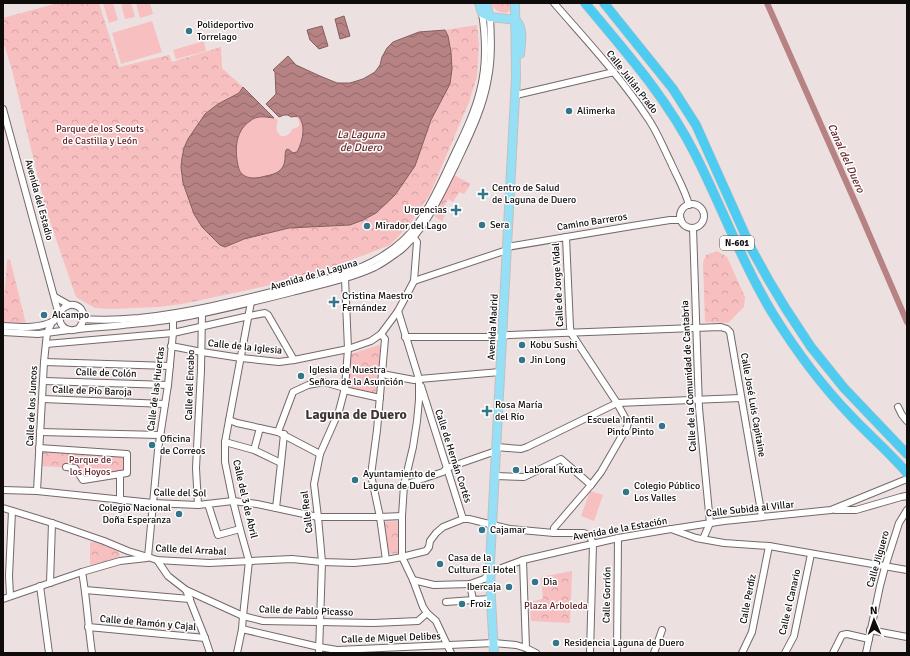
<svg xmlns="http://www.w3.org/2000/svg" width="910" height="656" viewBox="0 0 910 656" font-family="Signika,sans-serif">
<defs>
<pattern id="park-crowns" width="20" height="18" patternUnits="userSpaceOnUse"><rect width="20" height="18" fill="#f7bfc0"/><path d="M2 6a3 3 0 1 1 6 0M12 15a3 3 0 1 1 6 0" fill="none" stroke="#d3a3a4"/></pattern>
<pattern id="water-waves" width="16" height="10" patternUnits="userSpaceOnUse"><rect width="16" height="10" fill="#b68283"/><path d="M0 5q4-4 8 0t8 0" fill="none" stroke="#93696a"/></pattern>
</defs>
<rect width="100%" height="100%" fill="#ede0e0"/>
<g fill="#f7bfc0">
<path d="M103,3H113L118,20L109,23Z"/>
<path d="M121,3H131L135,17L125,19Z"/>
<path d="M136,3H150L153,14L140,18Z"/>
<path d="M152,21L162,52L121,64L112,33Z"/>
<path d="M204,41L206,51L176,59L173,50Z"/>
<path d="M298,116C307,125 302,142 297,153C293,154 291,152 288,149C283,155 286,163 281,169C276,175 266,178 258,178C252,178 246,178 241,173C238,169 238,163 237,158C234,138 243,116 266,117C271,117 274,117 278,120C277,124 276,127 277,131C280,140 290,136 292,129L296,128L299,126C300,122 299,119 295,117Z"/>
<path d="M590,491L603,495L594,521L581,516Z"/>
</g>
<g fill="url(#park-crowns)">
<path d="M58,3H99L119,67L169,55L172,62L221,47L222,68L243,87L239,93L200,120L197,126L183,183L194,214L225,247L244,239L289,228L350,225L431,120L450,84L452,69L451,52L448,36L445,30L477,25L479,45L477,76L469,102L430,194L410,224L390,245L338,265L266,286L182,304L159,307L110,309L95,308L76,297L46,210L12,70L3,41V18Z"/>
<path d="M491,3H511V10L509,11L507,13C499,13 494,10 491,3Z"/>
<path d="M454,175L471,184L464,194L459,192L453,202L448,199L444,207L448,209L442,221L434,216Z"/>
<path d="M717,251L727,257L745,297L744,307L728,323L705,322L703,263L706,255Z"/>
<path d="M10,259L26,324L3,322C3,301 6,281 7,260Z"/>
<path d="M379,345L381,347L376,394L348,387L349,361L351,354Z"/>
<path d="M39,450L127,457V473L82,479L74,468L39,466Z"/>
<path d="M399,521L400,553L388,554L383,522Z"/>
<path d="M95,541L117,551L120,554L119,558L90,565V543Z"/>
<path d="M572,571L570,623L531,621L530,602L543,599L541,577Z"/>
</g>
<g fill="url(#water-waves)" stroke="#845f5f">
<path d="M344,16L350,36L340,39L335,19Z"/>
<path d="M322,26L328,46L319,49L310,40L307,30Z"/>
<path d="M445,30L448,36L451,52L452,69L450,84L431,120L415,166L395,195L376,213L363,220L350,225L289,228L244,239L225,247L220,245L202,227L194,214L183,183L181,167L182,158L184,148L188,139L205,114L218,104L239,93L243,87L274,118C266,117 257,115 250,121C237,130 235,145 237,160C238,164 238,170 242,174C249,180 258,178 266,176C276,174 284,171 285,159C285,156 285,153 286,150L288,149L293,153L297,152C302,143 307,125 298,116L291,117L288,115H284L279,117L266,104L276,94L275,72L273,70L288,56L296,65L320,76L337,83H350L363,79L375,72L380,65L382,57L387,48L393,42L419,32Z"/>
</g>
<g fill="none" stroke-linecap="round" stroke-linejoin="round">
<path stroke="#b68283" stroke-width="6" d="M767,3L860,213L907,322"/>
<g stroke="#746969" stroke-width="8">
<g id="minor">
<path d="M554,3C586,40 620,76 647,117C657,131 663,147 671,163C677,177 685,190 689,205"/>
<path d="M516,95L614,72"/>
<path d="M3,109L59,315"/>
<circle cx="692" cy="216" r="12"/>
<path d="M693,228L699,408L710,523L703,539"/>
<path d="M507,247L632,226L670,220H681"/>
<path d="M414,281L507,250"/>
<path d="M55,297L69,305"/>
<path d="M398,311L419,379V400L417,421L413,447L404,485L402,516"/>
<path d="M84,319C102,321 121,319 139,318C188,313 236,301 284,289C317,281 355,274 384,255C397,247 410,235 419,222C432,204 441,183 450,164C461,140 474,116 480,91C487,65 486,39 482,13"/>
<path d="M3,326C20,327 39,329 54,321"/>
<path d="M78,329C92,314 77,299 65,307C56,313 58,328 70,330C73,331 76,329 79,329C94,327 109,327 123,325C140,323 157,322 173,319C213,312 253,302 292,292C319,285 349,279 375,267C383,263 391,257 398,252C403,249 406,245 410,241C430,219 442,192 455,166C468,138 483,109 488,78C492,58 491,37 490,17"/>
<path d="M3,332L38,334L69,330"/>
<path d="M405,337H496L509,335L721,327L727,329L730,332L762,517"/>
<path d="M46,344L173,333L249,316L265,313L268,315L294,360"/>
<path d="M171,346L202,352L241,358L279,362L294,360L348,349L371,341L381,334L398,311L414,281L417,242L412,235"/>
<path d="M44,362L170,366"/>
<path d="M382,374L414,380L419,379L500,372"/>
<path d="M44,381L168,385"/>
<path d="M421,386L463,519"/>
<path d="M344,390L380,398"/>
<path d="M43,399L165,404"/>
<path d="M898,407L902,415L907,421"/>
<path d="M229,420L237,423L278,432L320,454"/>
<path d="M40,432L160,435"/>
<path d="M278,432L293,392L308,385L324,382L345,388"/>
<path d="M225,442L254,450L281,463L276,508"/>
<path d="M496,447L521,449L527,447L617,403L741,398"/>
<path d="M39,448L127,454V473L83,480L75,468L66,467"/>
<path d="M254,450L260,428"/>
<path d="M281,463L284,434"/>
<path d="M120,474V500"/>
<path d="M495,476L524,477L561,459L591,485"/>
<path d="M404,485L443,472L447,468L496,451"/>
<path d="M3,490L37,491L153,503L198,505L233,501L257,504L318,517H380L371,475L377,430L385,339L381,334"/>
<path d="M37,491L44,362L47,333L52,322"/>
<path d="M208,504L218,535L240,529"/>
<path d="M198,505L196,468L201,370L202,313"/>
<path d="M3,508L52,523L104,541L128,551L148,557L157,560L209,563L292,559L322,562L354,563L386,560L402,557L426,551L429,547L430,541L436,533L443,527L463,519H469L510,529L554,533H584L590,536L593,544L590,653"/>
<path d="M835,510H856L901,497L906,496L907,497"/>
<path d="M672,529L724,521L831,510L907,479"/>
<path d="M554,533V528L591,485L601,472L627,427L628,423L617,403L571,333L570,327L566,237"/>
<path d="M148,557L158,450L168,385L173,333V319"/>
<path d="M157,560L168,576L186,590L205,638L210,653"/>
<path d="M386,560L380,517L402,516V557L413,580L423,607L427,613L436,621L451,653"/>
<path d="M523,560L526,648"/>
<path d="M82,572C87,599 88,626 92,653"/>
<path d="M413,580L434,585L470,584L484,579L491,572L523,560L618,538L671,529L696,538L724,543L769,546L907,570"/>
<path d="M50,583L52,523"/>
<path d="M470,584L473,600"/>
<path d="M40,586L49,653"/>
<path d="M85,590L190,599"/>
<path d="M186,590L243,616L263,621L374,623L418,621L427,613"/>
<path d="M10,596L9,576L12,511"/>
<path d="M3,599L82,572L120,561L147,558"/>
<path d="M446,602L473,600L491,599"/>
<path d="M88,627L205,638"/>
<path d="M242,629L319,647L337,650L494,643L516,645L526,648L536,653"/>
<path d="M870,630L907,637"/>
<path d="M237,653L242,629L243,616L249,561L240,529L233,501L225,462V442L251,302"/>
<path d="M319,653L322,562L318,517L314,484L320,454L339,411L345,388L348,349L345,278"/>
<path d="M617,653L618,538"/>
<path d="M654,653L662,630"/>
<path d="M742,653L752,632L769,546"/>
<path d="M785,653L794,636L811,554"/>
<path d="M833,653L842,635L847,634L869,639"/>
<path d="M866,653L880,586L885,567L899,523L907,510"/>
</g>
</g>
<g stroke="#c1c0c0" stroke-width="10">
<g id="major">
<path d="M479,3L482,13L490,17L516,20C524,29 521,43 520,54"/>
<path d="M486,3L490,17"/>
<path d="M494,653L491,599L490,563L516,78L515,3"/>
</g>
</g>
<g stroke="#c1c0c0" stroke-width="10">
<g id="highway">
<path d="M585,3C625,51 667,98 695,154C722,207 742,263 773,314C796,351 822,386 852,417C870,436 890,453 907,473"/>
<path d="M604,3L673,89L696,125L752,250L768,279L786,309L811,347L844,388L907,454"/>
</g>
</g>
<use href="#minor" stroke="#fff" stroke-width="6"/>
<use href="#major" stroke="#95e0f7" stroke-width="8"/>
<use href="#highway" stroke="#4ecbf1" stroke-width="9"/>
</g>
<g fill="#357589" stroke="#fff" stroke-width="1.5">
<circle cx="189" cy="31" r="4"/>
<circle cx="569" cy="111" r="4"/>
<path d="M481 188h4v4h4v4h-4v4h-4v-4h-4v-4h4z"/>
<path d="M454 204h4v4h4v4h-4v4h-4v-4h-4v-4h4z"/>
<circle cx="482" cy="225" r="4"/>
<circle cx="367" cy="226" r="4"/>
<path d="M332 296h4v4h4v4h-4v4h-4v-4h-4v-4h4z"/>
<circle cx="44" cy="315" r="4"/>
<circle cx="522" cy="345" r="4"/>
<circle cx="522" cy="360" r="4"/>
<circle cx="301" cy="376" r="4"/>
<path d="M485 405h4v4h4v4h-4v4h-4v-4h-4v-4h4z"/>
<circle cx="662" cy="426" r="4"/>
<circle cx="152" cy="445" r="4"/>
<circle cx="516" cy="470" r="4"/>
<circle cx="355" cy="480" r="4"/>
<circle cx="626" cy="492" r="4"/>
<circle cx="179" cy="514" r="4"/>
<circle cx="482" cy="530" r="4"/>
<circle cx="440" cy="564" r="4"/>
<circle cx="535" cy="582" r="4"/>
<circle cx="509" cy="587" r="4"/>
<circle cx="462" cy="604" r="4"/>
<circle cx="556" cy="643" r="4"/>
</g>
<g text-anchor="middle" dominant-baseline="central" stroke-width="3" stroke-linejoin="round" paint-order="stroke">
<rect fill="#fff" stroke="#585555" stroke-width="1" x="720" y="236" width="34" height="14" rx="3"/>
<g font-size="9" font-weight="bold" fill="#100c0c">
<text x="737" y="243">N-601</text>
</g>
<g font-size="10" fill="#100c0c" stroke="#fff" text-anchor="start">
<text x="197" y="25">Polideportivo<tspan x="197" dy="12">Torrelago</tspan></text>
<text x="577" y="111">Alimerka</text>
<text x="492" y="188">Centro de Salud<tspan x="492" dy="12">de Laguna de Duero</tspan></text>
<text x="447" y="210" text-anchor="end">Urgencias</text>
<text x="490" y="225">Sera</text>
<text x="375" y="226">Mirador del Lago</text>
<text x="342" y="296">Cristina Maestro<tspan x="342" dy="12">Fernández</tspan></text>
<text x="52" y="315">Alcampo</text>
<text x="530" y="345">Kobu Sushi</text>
<text x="530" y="360">Jin Long</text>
<text x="309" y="370">Iglesia de Nuestra<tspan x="309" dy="12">Señora de la Asunción</tspan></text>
<text x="495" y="405">Rosa María<tspan x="495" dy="12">del Río</tspan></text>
<text x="654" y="420" text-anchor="end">Escuela Infantil<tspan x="654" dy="12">Pinto Pinto</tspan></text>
<text x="160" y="439">Oficina<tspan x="160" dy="12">de Correos</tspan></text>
<text x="524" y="470">Laboral Kutxa</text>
<text x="363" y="474">Ayuntamiento de<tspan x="363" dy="12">Laguna de Duero</tspan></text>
<text x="634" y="486">Colegio Público<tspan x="634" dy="12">Los Valles</tspan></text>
<text x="171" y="508" text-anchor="end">Colegio Nacional<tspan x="171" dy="12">Doña Esperanza</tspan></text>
<text x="490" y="530">Cajamar</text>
<text x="448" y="558">Casa de la<tspan x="448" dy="12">Cultura El Hotel</tspan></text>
<text x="543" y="582">Dia</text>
<text x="501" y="587" text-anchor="end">Ibercaja</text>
<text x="470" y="604">Froiz</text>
<text x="564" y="643">Residencia Laguna de Duero</text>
</g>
<g font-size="10" fill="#100c0c" stroke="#fff">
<text transform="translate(632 82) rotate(52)">Calle Julián Prado</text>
<text transform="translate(39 200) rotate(75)">Avenida del Estadio</text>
<text transform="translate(592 222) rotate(-9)">Camino Barreros</text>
<text transform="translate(314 275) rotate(-16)">Avenida de la Laguna</text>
<text transform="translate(558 285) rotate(-93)">Calle de Jorge Vidal</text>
<text transform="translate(493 327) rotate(-87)">Avenida Madrid</text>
<text transform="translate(245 347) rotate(6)">Calle de la Iglesia</text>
<text transform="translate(106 373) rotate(2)">Calle de Colón</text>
<text transform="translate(689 376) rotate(-93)">Calle de la Comunidad de Cantabria</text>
<text transform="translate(190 385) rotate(-88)">Calle del Encabo</text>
<text transform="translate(156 389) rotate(-83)">Calle de las Huertas</text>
<text transform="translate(92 391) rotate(2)">Calle de Pío Baroja</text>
<text transform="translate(753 405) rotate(80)">Calle José Luis Capitaine</text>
<text transform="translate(32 406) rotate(-87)">Calle de los Juncos</text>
<text transform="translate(453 456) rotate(72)">Calle de Hernán Cortés</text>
<text transform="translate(180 493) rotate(1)">Calle del Sol</text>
<text transform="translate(245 499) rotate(77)">Calle del 3 de Abril</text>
<text transform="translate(750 509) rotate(-6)">Calle Subida al Villar</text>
<text transform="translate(307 512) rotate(-97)">Calle Real</text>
<text transform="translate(620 529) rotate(-10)">Avenida de la Estación</text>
<text transform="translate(191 550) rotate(3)">Calle del Arrabal</text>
<text transform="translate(878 559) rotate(-74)">Calle Jilguero</text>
<text transform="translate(607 595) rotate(-89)">Calle Gorrión</text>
<text transform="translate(748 599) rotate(-79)">Calle Perdíz</text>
<text transform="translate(790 602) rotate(-77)">Calle el Canario</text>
<text transform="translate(306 611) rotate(2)">Calle de Pablo Picasso</text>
<text transform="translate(148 623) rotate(5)">Calle de Ramón y Cajal</text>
<text transform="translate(391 638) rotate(-2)">Calle de Miguel Delibes</text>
</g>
<g font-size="10" fill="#66252b" stroke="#fff">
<text x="100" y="129">Parque de los Scouts<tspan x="100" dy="12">de Castilla y León</tspan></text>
<text x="90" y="460">Parque de<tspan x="90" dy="12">los Hoyos</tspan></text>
<text x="556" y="606">Plaza Arboleda</text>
</g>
<g font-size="11" font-style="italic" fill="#6a282d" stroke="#fff">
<text x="361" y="134">La Laguna<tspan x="361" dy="13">de Duero</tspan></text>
<text transform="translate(846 158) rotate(66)">Canal del Duero</text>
</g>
<g font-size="14" font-weight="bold" fill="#403636" stroke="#fff">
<text x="356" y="414">Laguna de Duero</text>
</g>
</g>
<rect width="910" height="656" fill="none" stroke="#100c0c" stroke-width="8"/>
<g transform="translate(874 620) rotate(358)" stroke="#ffffff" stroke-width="3" paint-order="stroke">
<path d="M0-3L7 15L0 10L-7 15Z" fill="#100c0c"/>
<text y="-6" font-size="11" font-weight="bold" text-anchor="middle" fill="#100c0c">N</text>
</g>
</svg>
